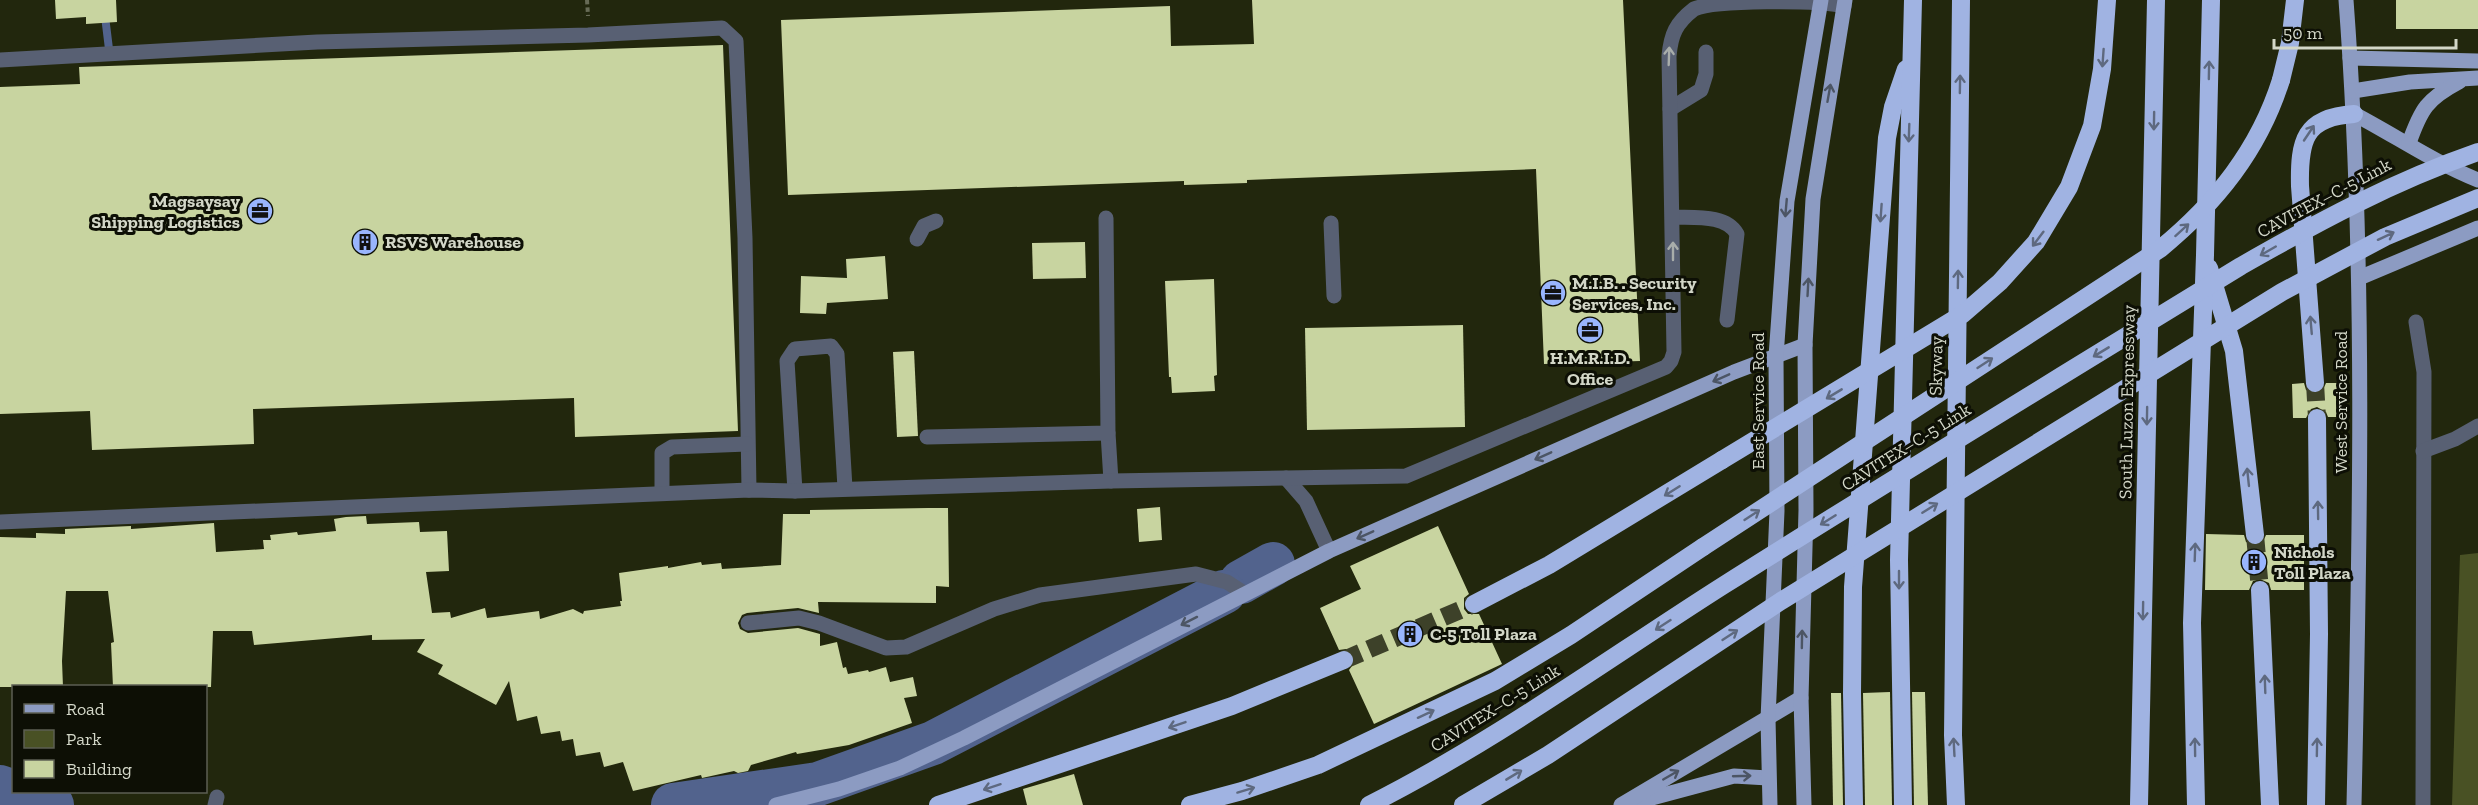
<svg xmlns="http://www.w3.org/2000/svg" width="2478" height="805" viewBox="0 0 2478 805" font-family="'Zilla Slab',serif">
<rect width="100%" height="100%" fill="#22270d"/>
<path fill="#495124" d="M2478,553V805H2452L2460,555Z"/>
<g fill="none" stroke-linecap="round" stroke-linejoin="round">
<path stroke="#52638d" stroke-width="8" d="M103,0L109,49"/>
<g stroke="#52638d" stroke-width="44">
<path d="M1241,582L1273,564"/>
<path d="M0,787L52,805"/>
<path d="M673,805L818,784L933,743L1224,592"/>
</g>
</g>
<g fill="#c8d4a0">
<path d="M55,0H116L117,22L86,24V17L56,19Z"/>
<path d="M1252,0H1623L1640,361L1544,364L1536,169L1247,180V183L1184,185V181L788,195L781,20L1170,6L1171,46L1254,44Z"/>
<rect x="2396" y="0" width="82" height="29"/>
<path d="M723,45L738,431L575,437L574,398L253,409L254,444L92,450L90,411L0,414V87L80,84L79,67Z"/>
<path d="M1085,242L1086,278L1033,279L1032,243Z"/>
<path d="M885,256L888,299L827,303L826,314L800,313L801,276L847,278L846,259Z"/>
<path d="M1214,279L1217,375L1214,376L1215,391L1172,393L1171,377H1169L1165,281Z"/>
<path d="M1463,325L1465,427L1307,430L1305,328Z"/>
<path d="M914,351L918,436L897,437L893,352Z"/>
<path d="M2304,383L2306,390L2315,394L2322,392L2326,383H2343V417H2328L2326,412L2317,407L2311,409L2306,418H2293L2292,384Z"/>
<path d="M1160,507L1162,540L1139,542L1137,509Z"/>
<path d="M928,508H948L949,587L936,586V603L818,602L819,613L798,608L747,613L742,615L738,623L740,629L748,633L798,628L820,634V646L837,642L843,668L846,667L848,674L868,670L869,672L886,667L890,682L913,677L917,696L904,698L912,723L849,745L797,754L796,752L751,765L748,771L738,773L734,771L702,778L701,775L633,791L623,762L604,767L600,752L576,756L573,739L562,741L560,731L541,734L537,716L517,721L509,681L496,705L438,674L443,665L417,652L425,639L372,640V635L254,645L252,631H213L211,687H113L111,643L114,642L108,591H66L62,661L63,687H0V537L36,538V533L65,534V529L131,526V529L214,523L216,552L264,549L263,540H271L270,535L297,532L298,535L336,531L334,519L346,517L366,516L367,524L419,522L420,532L447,531L449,571L426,572L432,613L450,612L451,618L485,608L487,618L539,611L540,619L573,609L583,614L584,611L621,606L620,601H622L619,573L668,566V568L701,562L702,565L721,563L722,569L781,565L783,514H810V510Z"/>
<path d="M1438,526L1469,594L1464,598V609L1468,614H1479L1502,664L1374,724L1349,670L1355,662L1354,655L1346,649L1339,650L1320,608L1361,589L1350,566Z"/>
<path d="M2206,534L2244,535L2246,542L2256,546L2262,544L2266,535H2304V590H2271L2269,583L2260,579L2253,581L2249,590H2205Z"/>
<path d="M1890,692L1892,805H1865L1863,693Z"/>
<path d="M1912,692H1925L1928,805H1914Z"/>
<path d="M1831,693H1841L1843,805H1833Z"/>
<path d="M1074,774L1083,805H1027L1023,789Z"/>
</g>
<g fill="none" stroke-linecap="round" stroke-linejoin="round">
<g stroke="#3d4129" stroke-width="18" stroke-dasharray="18 9" stroke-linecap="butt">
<path d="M2315,383L2317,418"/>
<path d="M2255,535L2260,590"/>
<path d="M1344,660L1474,604"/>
</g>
<path stroke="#676b56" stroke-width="4" stroke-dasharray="4.5 3" stroke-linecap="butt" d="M587,0L588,16"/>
<g stroke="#586073" stroke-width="15">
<path d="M0,60L317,42L588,35L722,28L736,41L745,238L749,490"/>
<path d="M1670,109L1701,90L1706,74V52"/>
<path d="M1673,217C1694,218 1726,214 1737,234L1727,320"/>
<path d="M1331,223L1334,296"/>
<path d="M917,239L924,226L936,221"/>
<path d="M2416,322L2424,372L2423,805"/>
<path d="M1108,433L1111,481"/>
<path d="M927,437L1108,433L1106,218"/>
<path d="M2423,451L2455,439L2478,426"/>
<path d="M1286,478L1306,501L1329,551"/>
<path d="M795,491L787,361L795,349L831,346L837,354L845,488"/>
<path d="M662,493V453L672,447L747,444"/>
<path d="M0,522L749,490L795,491L1111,481L1406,476L1666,367L1671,361L1674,352L1669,56C1671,34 1676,23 1694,9C1715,0 1817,0 1844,6"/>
<path d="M748,623L799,618L819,623L886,648L906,647L994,609L1040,595L1196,574L1227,582L1244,593"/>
<path d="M215,805L217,797"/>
</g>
<g stroke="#8c9bc2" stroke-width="15">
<path d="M2346,0C2366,268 2360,536 2354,805"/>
<path d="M2350,58L2478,61"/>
<path d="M2353,91L2410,82L2478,78"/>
<path d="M2354,114C2396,136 2435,163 2478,180"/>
<path d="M2409,143C2421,109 2427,99 2459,82"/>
<path d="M2359,278L2478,228"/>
<path d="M1637,802L1734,776L1768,778"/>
<path d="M776,805L839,789L900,768L964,738L1329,551L1734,372L1805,345"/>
<path d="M1621,805L1801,698"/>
<path d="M1770,805L1768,719L1777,511L1776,357L1787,201L1821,0"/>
<path d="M1804,805L1801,698L1806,510L1805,345L1813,199L1845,0"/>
</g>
<g stroke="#a0b3e2" stroke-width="18">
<path d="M2281,80L2290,43L2295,0"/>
<path d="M2209,268L2234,351L2255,535"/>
<path d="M2315,383L2300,186C2299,141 2304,117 2354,114"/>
<path d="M2260,590L2270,805"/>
<path d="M1474,604L1549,565L1722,460"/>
<path d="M938,805L1232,706L1344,660"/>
<path d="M1190,805L1242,791L1318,765L1495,681L1571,635L1703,547"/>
<path d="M1854,805L1852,693L1853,587L1887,138L1893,107L1906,69"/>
<path d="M1903,805L1899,560L1913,0"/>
<path d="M1956,805L1953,735L1961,0"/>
<path d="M2139,805L2156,0"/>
<path d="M2196,805L2192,623L2205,255L2211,0"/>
<path d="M2316,805L2319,634L2317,418"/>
</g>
<g stroke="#a0b3e2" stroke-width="18">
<path d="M1722,460L1963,314L2000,282L2036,242L2069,187L2092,126L2102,69L2107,0"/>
<path d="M1703,547L2160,249C2216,203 2259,150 2281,80"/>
<path d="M1369,805C1494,742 1606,660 1724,585C1895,477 2068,372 2241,266C2318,222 2394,181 2478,152"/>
<path d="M1463,805L1548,755L1781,601L2282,292L2385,237L2478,198"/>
</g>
</g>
<defs><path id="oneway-shaft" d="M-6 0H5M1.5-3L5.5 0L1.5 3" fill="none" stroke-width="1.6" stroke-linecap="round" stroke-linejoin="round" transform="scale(1.5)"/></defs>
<g stroke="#a8adaa">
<use href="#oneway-shaft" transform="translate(1669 56) rotate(-88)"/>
<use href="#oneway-shaft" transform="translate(1673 251) rotate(-90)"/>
</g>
<g stroke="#5e697f">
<use href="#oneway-shaft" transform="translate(2103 58) rotate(94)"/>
<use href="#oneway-shaft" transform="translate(2209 70) rotate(-89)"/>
<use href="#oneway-shaft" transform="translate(1960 84) rotate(-89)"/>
<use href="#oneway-shaft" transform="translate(2154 121) rotate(91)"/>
<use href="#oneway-shaft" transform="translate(1909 133) rotate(92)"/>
<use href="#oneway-shaft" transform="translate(2309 133) rotate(-56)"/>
<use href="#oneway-shaft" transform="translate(1881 213) rotate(94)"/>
<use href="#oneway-shaft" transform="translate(2182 230) rotate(-42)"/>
<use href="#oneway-shaft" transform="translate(2386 236) rotate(-25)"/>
<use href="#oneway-shaft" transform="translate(2038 239) rotate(127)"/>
<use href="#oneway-shaft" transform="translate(2268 251) rotate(150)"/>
<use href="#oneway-shaft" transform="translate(1958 279) rotate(-89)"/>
<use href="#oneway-shaft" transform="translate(2311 325) rotate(-95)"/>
<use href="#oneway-shaft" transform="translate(2101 352) rotate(149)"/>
<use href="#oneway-shaft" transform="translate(1985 363) rotate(-33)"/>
<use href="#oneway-shaft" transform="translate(1834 394) rotate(149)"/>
<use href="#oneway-shaft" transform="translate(2147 416) rotate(91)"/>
<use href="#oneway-shaft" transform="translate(2248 477) rotate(-96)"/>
<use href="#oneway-shaft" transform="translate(1672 491) rotate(148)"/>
<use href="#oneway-shaft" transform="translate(1930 508) rotate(-32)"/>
<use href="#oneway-shaft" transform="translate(2318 510) rotate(-91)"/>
<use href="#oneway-shaft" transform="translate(1752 515) rotate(-33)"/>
<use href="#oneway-shaft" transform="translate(1828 520) rotate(148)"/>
<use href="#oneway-shaft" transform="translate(2195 552) rotate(-88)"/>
<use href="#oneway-shaft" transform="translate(1899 580) rotate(90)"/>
<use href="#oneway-shaft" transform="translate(2143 611) rotate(91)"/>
<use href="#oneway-shaft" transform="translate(1663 625) rotate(147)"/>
<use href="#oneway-shaft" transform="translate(1730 635) rotate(-33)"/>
<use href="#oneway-shaft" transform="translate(2265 684) rotate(-92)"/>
<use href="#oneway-shaft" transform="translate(1426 714) rotate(-25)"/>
<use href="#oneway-shaft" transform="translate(1177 725) rotate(161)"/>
<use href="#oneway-shaft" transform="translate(1954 747) rotate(-93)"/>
<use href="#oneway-shaft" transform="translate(2195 747) rotate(-91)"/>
<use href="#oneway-shaft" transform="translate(2317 747) rotate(-89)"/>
<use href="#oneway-shaft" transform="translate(1514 775) rotate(-31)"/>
<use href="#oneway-shaft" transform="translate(992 787) rotate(162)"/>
<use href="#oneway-shaft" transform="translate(1246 790) rotate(-17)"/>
</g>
<g stroke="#4c5564">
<use href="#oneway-shaft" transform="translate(1829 93) rotate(-80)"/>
<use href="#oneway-shaft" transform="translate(1786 208) rotate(95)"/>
<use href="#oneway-shaft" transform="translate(1808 287) rotate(-87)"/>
<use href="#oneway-shaft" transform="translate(1721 378) rotate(156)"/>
<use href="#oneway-shaft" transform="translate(1543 456) rotate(156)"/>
<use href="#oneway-shaft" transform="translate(1365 535) rotate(156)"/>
<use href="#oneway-shaft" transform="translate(1189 621) rotate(153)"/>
<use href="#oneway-shaft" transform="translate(1802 639) rotate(-89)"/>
<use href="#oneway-shaft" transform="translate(1671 775) rotate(-30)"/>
<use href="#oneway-shaft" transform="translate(1742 776) rotate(-2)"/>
</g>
<defs>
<g id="office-disc" transform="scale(1.35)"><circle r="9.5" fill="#99b5fd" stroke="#0d0f05"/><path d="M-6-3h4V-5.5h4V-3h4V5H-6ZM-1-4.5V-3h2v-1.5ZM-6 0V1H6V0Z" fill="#111"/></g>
<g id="building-disc" transform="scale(1.35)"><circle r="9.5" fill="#99b5fd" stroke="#0d0f05"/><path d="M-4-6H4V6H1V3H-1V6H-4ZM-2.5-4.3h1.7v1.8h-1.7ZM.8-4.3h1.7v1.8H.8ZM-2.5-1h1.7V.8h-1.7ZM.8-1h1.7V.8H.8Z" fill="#111"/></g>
</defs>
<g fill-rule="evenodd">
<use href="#office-disc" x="260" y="211"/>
<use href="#building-disc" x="365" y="242"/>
<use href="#office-disc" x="1553" y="293"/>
<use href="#office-disc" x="1590" y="330"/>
<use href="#building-disc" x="2254" y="562"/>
<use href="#building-disc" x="1410" y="634"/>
</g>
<g text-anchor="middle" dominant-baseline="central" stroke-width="6" stroke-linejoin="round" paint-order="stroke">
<g font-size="18" fill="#d3d7c8" stroke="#0d0f05">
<text transform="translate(2324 198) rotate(-28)">CAVITEX–C-5 Link</text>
<text transform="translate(1936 366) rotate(-89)">Skyway</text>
<text transform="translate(1758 401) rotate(-90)">East Service Road</text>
<text transform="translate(2127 402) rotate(-89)">South Luzon Expressway</text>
<text transform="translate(2341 402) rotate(-90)">West Service Road</text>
<text transform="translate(1906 447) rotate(-32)">CAVITEX–C-5 Link</text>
<text transform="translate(1495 708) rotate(-32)">CAVITEX–C-5 Link</text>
</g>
<g font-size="18" font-weight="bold" fill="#d3d7c8" stroke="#0d0f05" text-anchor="start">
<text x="240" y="201" text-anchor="end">Magsaysay<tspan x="240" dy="21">Shipping Logistics</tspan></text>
<text x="385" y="242">RSVS Warehouse</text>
<text x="1572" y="283">M.I.B. . Security<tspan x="1572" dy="21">Services, Inc.</tspan></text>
<text x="1590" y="358" text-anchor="middle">H.M.R.I.D.<tspan x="1590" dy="21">Office</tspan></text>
<text x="2274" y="552">Nichols<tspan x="2274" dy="21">Toll Plaza</tspan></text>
<text x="1430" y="634">C-5 Toll Plaza</text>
</g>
</g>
<rect x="12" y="685" width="195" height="108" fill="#0d0f05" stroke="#5c5f53" stroke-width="1.5"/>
<rect x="24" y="704" width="30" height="9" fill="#8c9bc2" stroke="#5c5f53" stroke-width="1.5"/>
<text x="66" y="715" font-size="18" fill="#d3d7c8">Road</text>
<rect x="24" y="730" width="30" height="18" fill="#495124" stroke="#5c5f53" stroke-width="1.5"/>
<text x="66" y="745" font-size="18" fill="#d3d7c8">Park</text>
<rect x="24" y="760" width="30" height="18" fill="#c8d4a0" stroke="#5c5f53" stroke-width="1.5"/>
<text x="66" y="775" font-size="18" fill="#d3d7c8">Building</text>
<path d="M2274 39v9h182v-9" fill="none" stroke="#d3d7c8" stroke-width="3"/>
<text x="2283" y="39" font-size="18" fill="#d3d7c8" stroke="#0d0f05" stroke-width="4.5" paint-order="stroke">50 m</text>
</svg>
